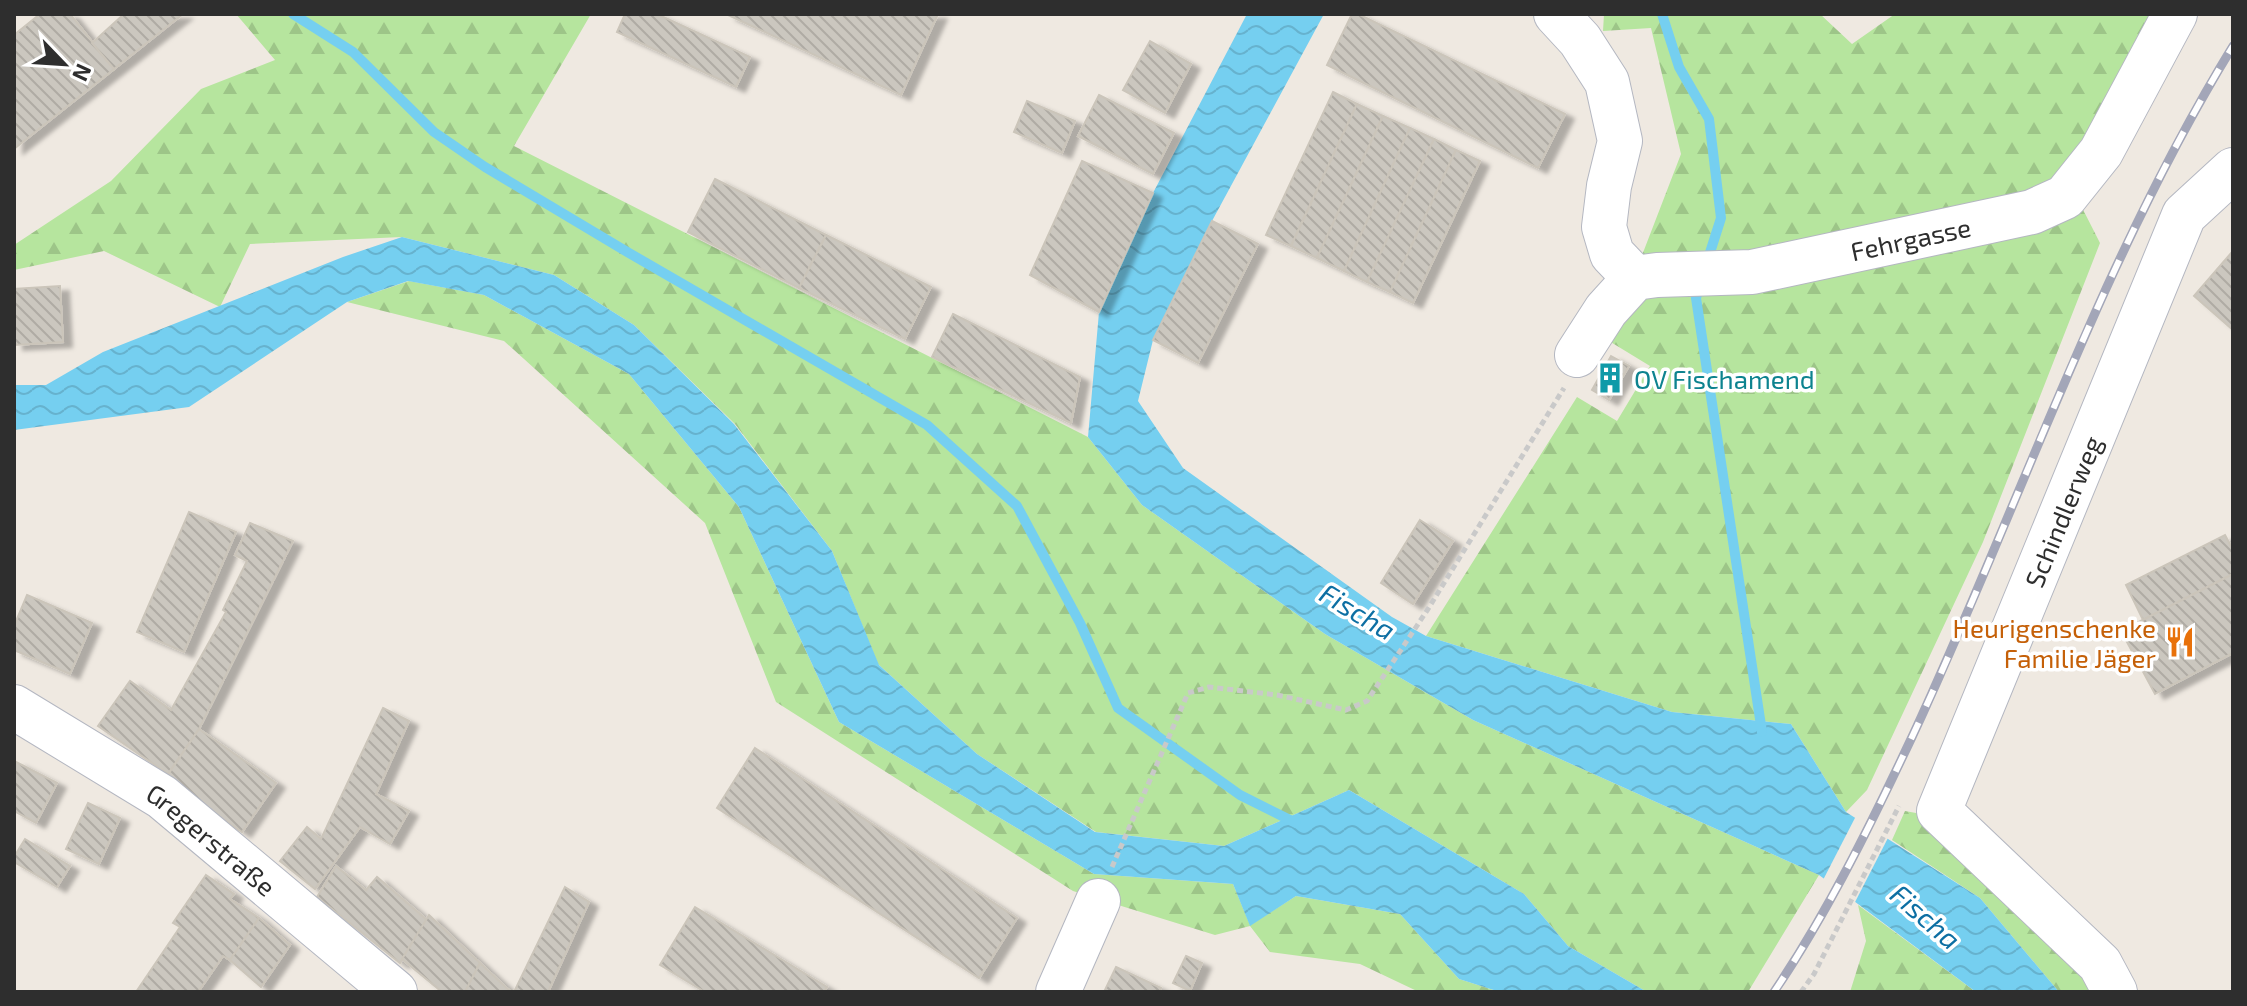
<svg xmlns="http://www.w3.org/2000/svg" width="2247" height="1006" viewBox="0 0 2247 1006" font-family="'Exo 2',sans-serif">
<defs>
<pattern id="forest-firs" width="22" height="20" patternUnits="userSpaceOnUse" patternTransform="scale(2)"><rect width="22" height="20" fill="#b6e59e"/><path d="M5 1l3.5 6h-7zM16 11l3.5 6h-7z" fill="#9dc588"/></pattern>
<pattern id="water-waves" width="16" height="10" patternUnits="userSpaceOnUse" patternTransform="scale(2)"><rect width="16" height="10" fill="#75cff0"/><path d="M0 5q4-4 8 0t8 0" fill="none" stroke="#66b2ce"/></pattern>
<pattern id="building-back-hatch" width="6" height="6" patternUnits="userSpaceOnUse" patternTransform="scale(2)"><rect width="6" height="6" fill="#cbc7bf"/><path d="M-1 5l2 2M0 0l6 6M5-1l2 2" fill="none" stroke="#afaba4"/></pattern>
<filter id="shadow"><feDropShadow dx="9" dy="5" stdDeviation="2" flood-color="#0004"/></filter>
</defs>
<rect width="100%" height="100%" fill="#efe9e1"/>
<g fill="url(#forest-firs)">
<path d="M236,14H591L514,146L1088,437L1142,505L1325,634L1473,720L1819,875L1748,992H1647L1568,946L1524,894L1349,790L1224,846L1096,832L977,754L878,664L832,551L735,424L634,325L554,275L402,237L250,244L220,307L104,251L14,270V245L111,181L201,89L275,60Z"/>
<path d="M1604,14H1820L1852,44L1895,14H2162L2069,182L2100,243L1983,542L1867,790L1846,812L1791,724L1672,712L1426,636L1577,397L1617,421L1650,366L1609,341L1681,154L1651,28L1603,31Z"/>
<path d="M409,281L484,295L629,374L739,507L839,722L1094,874L1233,884L1250,925L1296,896L1400,914L1459,979L1500,992H1419L1360,964L1270,952L1250,926L1215,935L1073,891L776,702L705,523L504,341L347,302Z"/>
<path d="M1905,811L1927,815L2104,992H2059L1980,898L1892,840Z"/>
<path d="M1858,905L1976,992H1850L1866,941Z"/>
</g>
<g fill="url(#water-waves)">
<path d="M1247,14H1324L1212,221L1153,340L1138,401L1183,468L1392,617L1426,636L1672,712L1791,724L1846,812L1980,898L2059,992H1976L1819,875L1473,720L1325,634L1142,505L1088,437L1099,312L1153,193Z"/>
<path d="M402,237L554,275L634,325L734,424L832,551L879,665L977,754L1095,832L1224,846L1349,790L1524,894L1568,946L1647,992H1500L1459,979L1400,914L1296,896L1250,926L1233,884L1094,874L839,722L739,507L629,374L484,295L408,281L347,302L189,407L14,430V385H46L103,352L343,257Z"/>
</g>
<path fill="#efe9e1" d="M1857,814L1890,834L1853,906L1822,882Z"/>
<g fill="none" stroke-linecap="round" stroke-linejoin="round">
<g stroke="#75cff0" stroke-width="10">
<path d="M293,14L353,52L434,132L485,167L629,253L927,425L1017,506L1080,623L1118,708L1240,795L1296,823"/>
<path d="M1662,14L1679,67L1709,119L1721,218L1707,262"/>
<path d="M1700,285L1696,298L1762,732"/>
</g>
</g>
<g fill="url(#building-back-hatch)" stroke="#cbc5ba" stroke-width="2" filter="url(#shadow)">
<path d="M40,14H70L114,69L14,149V35Z"/>
<path d="M124,14H183L114,69L92,43Z"/>
<path d="M625,14H657L750,57L736,87L617,32Z"/>
<path d="M726,14H938L901,95Z"/>
<path d="M1352,14H1358L1565,114L1538,168L1327,65Z"/>
<path d="M1150,41L1191,64L1165,113L1123,90Z"/>
<path d="M1333,92L1357,104L1291,246L1266,235Z"/>
<path d="M1099,95L1174,133L1153,174L1078,136Z"/>
<path d="M1027,101L1075,121L1062,153L1014,132Z"/>
<path d="M1357,104L1383,116L1317,258L1291,246Z"/>
<path d="M1383,116L1410,128L1344,271L1317,258Z"/>
<path d="M1410,128L1434,139L1367,282L1344,271Z"/>
<path d="M1434,139L1456,150L1390,292L1367,282Z"/>
<path d="M1456,150L1480,161L1413,303L1390,292Z"/>
<path d="M1082,161L1153,193L1099,312L1030,275Z"/>
<path d="M715,179L826,235L799,288L688,232Z"/>
<path d="M1212,221L1258,244L1198,363L1153,340Z"/>
<path d="M826,235L931,287L905,339L799,288Z"/>
<path d="M2232,252L2233,253V330L2194,296Z"/>
<path d="M60,286L63,342L14,345V289Z"/>
<path d="M953,314L1080,377L1071,423L932,357Z"/>
<path d="M1611,356L1629,366L1609,400L1592,390Z"/>
<path d="M189,512L236,532L184,652L137,632Z"/>
<path d="M1420,520L1453,541L1413,604L1381,583Z"/>
<path d="M250,523L293,541L199,729L168,774L98,726L130,681L171,710L226,612L223,610L247,561L235,555Z"/>
<path d="M2225,535L2233,550V574L2143,620L2126,585Z"/>
<path d="M2233,574V653L2155,694L2121,631Z"/>
<path d="M27,595L92,623L70,674L14,650V626Z"/>
<path d="M383,708L409,721L376,794L409,811L390,844L360,827L315,889L280,861L307,827L321,839Z"/>
<path d="M199,729L276,783L242,832L165,779Z"/>
<path d="M755,748L1017,918L979,978L717,808Z"/>
<path d="M16,762L57,783L36,823L14,811V763Z"/>
<path d="M88,803L120,818L99,864L66,849Z"/>
<path d="M25,839L70,866L57,887L14,862V857Z"/>
<path d="M336,866L366,890L377,877L427,920L400,963L317,897Z"/>
<path d="M206,875L234,894L230,899L259,918L230,960L223,956L198,992H136L180,927L173,923Z"/>
<path d="M565,887L589,902L548,992H514Z"/>
<path d="M695,907L827,987L824,992H705L660,965Z"/>
<path d="M429,915L480,963L465,992H442L402,959Z"/>
<path d="M259,918L290,945L261,987L230,960Z"/>
<path d="M1186,956L1202,963L1190,991L1173,983Z"/>
<path d="M480,963L511,992H465Z"/>
<path d="M1116,967L1161,988L1159,992H1104Z"/>
</g>
<g fill="none" stroke-linecap="round" stroke-linejoin="round">
<g stroke="#b4b7c1" stroke-width="46">
<g id="minor">
<path d="M1556,14L1580,40L1607,82L1620,141L1609,186L1604,227L1612,254L1635,278"/>
<path id="s1" d="M1577,355L1606,310L1635,278L1657,275L1752,272L2032,212L2065,197L2101,152L2175,14"/>
<path id="s2" d="M14,707L162,797L395,992"/>
<path d="M1058,992L1098,901"/>
<path id="s3" d="M2115,992L2100,964L1939,811L2184,215L2233,170"/>
</g>
</g>
<g stroke="#c9c9c9" stroke-width="5" stroke-dasharray="6 4" stroke-linecap="butt">
<path d="M1112,867L1188,693L1209,687L1277,695L1346,710L1367,701L1428,609L1564,388"/>
<path d="M1801,992L1814,974L1899,806"/>
</g>
<use href="#minor" stroke="#fff" stroke-width="44"/>
<g stroke="#a3a6b8" stroke-width="9">
<path id="rail" d="M1774,992C1828,912 1871,824 1912,737C2019,507 2100,263 2233,46"/>
</g>
<use href="#rail" stroke="#fff" stroke-width="6" stroke-dasharray="18" stroke-linecap="butt"/>
</g>
<defs>
<g id="building-bare" transform="scale(2.4)"><path d="M-4-6H4V6H1V3H-1V6H-4ZM-2.5-4.3h1.7v1.8h-1.7ZM.8-4.3h1.7v1.8H.8ZM-2.5-1h1.7V.8h-1.7ZM.8-1h1.7V.8H.8Z" fill="#0f9aa8" stroke="#fff" stroke-width="2.5" paint-order="stroke"/></g>
<g id="restaurant-bare" transform="scale(2.4)"><path d="M-5-6h1v4h1v-4h1v4h1v-4h1v5L-1.5 .5V6h-2V.5L-5-1ZM5-6V6H3V1.5H1.5Q1.5-4 5-6Z" fill="#e8710a" stroke="#fff" stroke-width="2.5" paint-order="stroke"/></g>
</defs>
<g fill-rule="evenodd">
<use href="#building-bare" x="1610" y="378"/>
<use href="#restaurant-bare" x="2180" y="642"/>
</g>
<g text-anchor="middle" dominant-baseline="central" stroke-width="7" stroke-linejoin="round" paint-order="stroke">
<g font-size="26" fill="#2e2e2e" stroke="#fff">
<text stroke="none"><textPath href="#s1" startOffset="376">Fehrgasse</textPath></text>
<text stroke="none"><textPath href="#s3" startOffset="578">Schindlerweg</textPath></text>
<text stroke="none"><textPath href="#s2" startOffset="238">Gregerstraße</textPath></text>
</g>
<g font-size="26" fill="#0d838f" stroke="#fff" text-anchor="start">
<text x="1634" y="378">OV Fischamend</text>
</g>
<g font-size="26" fill="#c56008" stroke="#fff" text-anchor="end">
<text x="2156" y="627">Heurigenschenke<tspan x="2156" dy="30">Familie Jäger</tspan></text>
</g>
<g font-size="28" font-style="italic" fill="#0d6fa3" stroke="#fff">
<text transform="translate(1358 611) rotate(31)">Fischa</text>
<text transform="translate(1926 916) rotate(41)">Fischa</text>
</g>
</g>
<rect width="2247" height="1006" fill="none" stroke="#2e2e2e" stroke-width="32"/>
<g transform="translate(64 64) rotate(115)" stroke="#ffffff" stroke-width="6" paint-order="stroke">
<path d="M0-6L14 30L0 20L-14 30Z" fill="#2e2e2e"/>
<text y="-12" font-size="22" font-weight="bold" text-anchor="middle" fill="#2e2e2e">N</text>
</g>
</svg>
